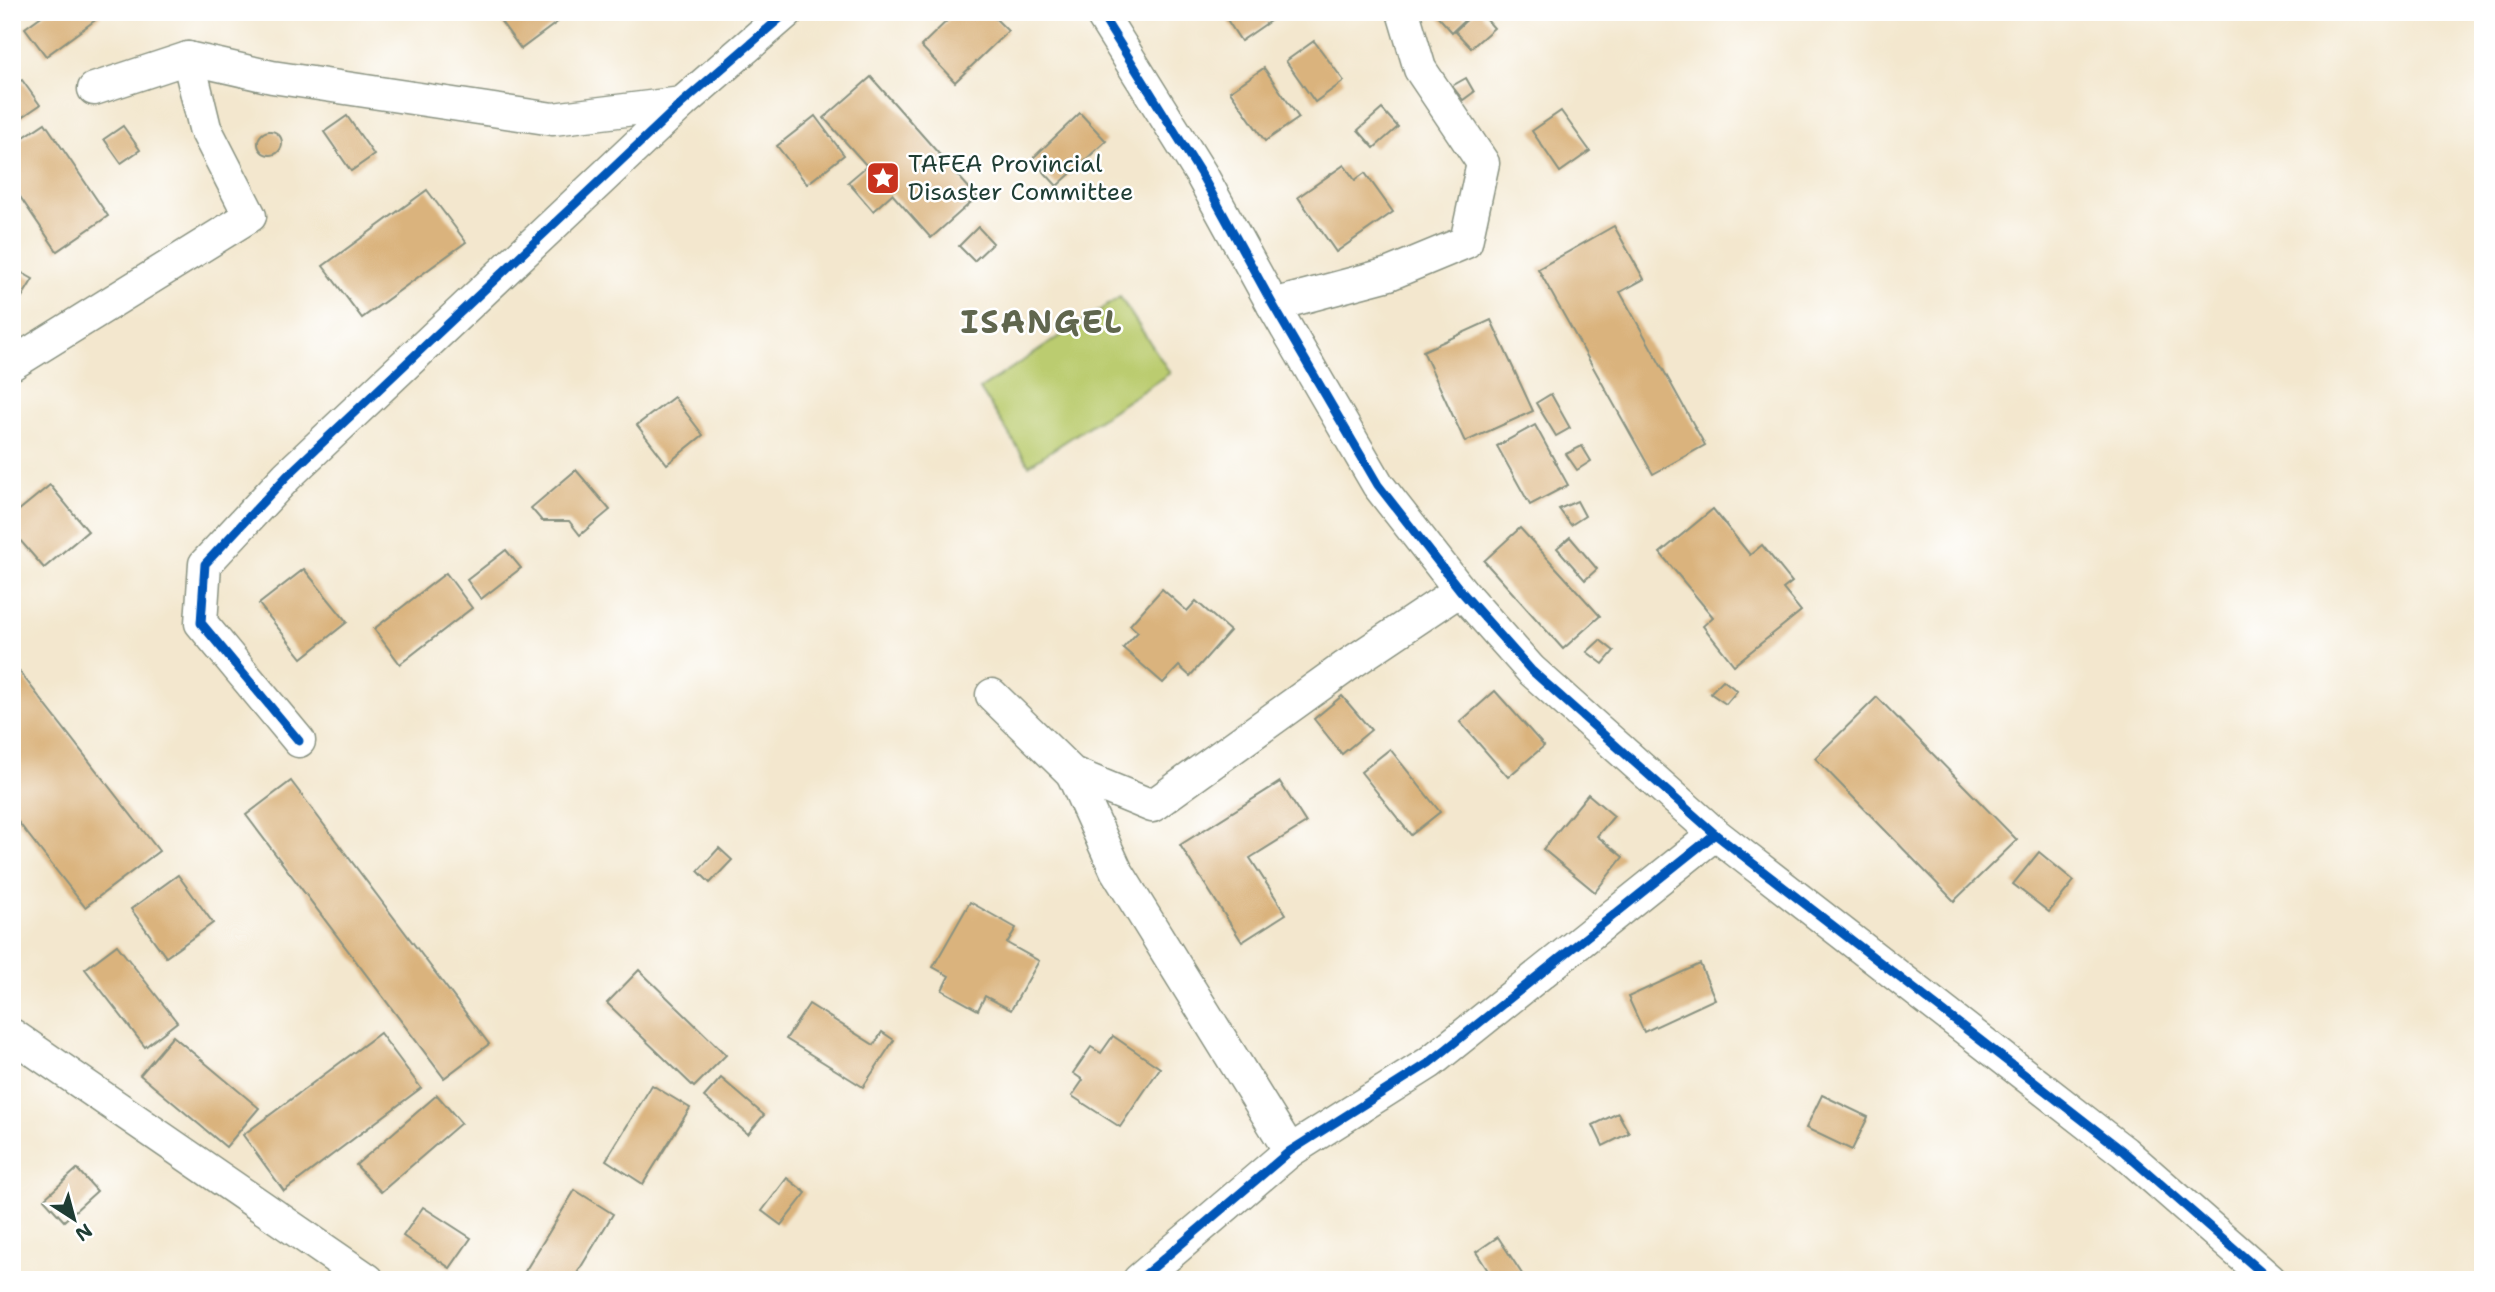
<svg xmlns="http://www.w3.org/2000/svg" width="2495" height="1292" viewBox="0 0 2495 1292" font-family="'Shantell Sans',sans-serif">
<rect width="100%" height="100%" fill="#fff"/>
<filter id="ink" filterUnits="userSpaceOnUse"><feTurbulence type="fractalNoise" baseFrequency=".0143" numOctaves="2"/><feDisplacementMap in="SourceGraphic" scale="14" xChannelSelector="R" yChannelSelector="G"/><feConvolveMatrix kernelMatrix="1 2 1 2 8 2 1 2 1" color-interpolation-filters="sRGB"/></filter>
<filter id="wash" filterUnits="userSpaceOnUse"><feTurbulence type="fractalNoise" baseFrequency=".00686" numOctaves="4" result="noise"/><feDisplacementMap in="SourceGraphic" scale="28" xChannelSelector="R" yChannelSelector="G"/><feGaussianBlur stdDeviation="1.57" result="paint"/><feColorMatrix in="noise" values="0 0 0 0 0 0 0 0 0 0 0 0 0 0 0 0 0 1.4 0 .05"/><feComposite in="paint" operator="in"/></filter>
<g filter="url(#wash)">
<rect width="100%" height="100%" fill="#f3e7ce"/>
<path fill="#bbcc6f" stroke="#6d8452" stroke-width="2" d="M1120,297L1170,373L1029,465L980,389Z"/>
<g id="blocks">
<g fill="#dab37d">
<path d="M47,12H99L101,16L46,56L25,28Z"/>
<path d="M494,12H571L521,49Z"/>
<path d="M956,12H989L1008,31L955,82L921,46Z"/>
<path d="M1222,12H1269L1273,19L1241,41Z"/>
<path d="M1434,12H1460L1466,19L1452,32Z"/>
<path d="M1475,12H1480L1494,28L1471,48L1455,31Z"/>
<path d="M1314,41L1344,81L1315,102L1286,61Z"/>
<path d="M1264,68L1299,118L1265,141L1230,91Z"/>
<path d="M871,77L977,197L931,238L892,194L873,211L848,182L867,166L824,118Z"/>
<path d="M1466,78L1474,92L1463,100L1452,86Z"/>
<path d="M22,80L40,105L18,120L12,113V86Z"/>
<path d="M1382,109L1398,127L1374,148L1358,130Z"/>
<path d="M1561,111L1590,151L1560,172L1532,131Z"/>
<path d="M1080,113L1106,141L1057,186L1032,159Z"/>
<path d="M347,116L374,155L351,171L324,132Z"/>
<path d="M815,116L844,155L807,184L777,146Z"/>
<path d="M45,123L108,216L57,251L12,185V145Z"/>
<path d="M123,126L140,150L121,163L104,139Z"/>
<circle cx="270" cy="143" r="12"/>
<path d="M1344,165L1355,180L1365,173L1393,212L1336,252L1298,197Z"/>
<path d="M427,190L466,242L362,318L323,266Z"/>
<path d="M1614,226L1644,279L1620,292L1705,445L1653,474L1538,269Z"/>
<path d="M978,227L993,243L974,261L959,246Z"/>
<path d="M17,270L33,279L22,297L12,292V279Z"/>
<path d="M1491,320L1533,411L1465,442L1423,351Z"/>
<path d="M1551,394L1570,428L1556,436L1536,403Z"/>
<path d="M674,397L703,435L667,464L637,425Z"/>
<path d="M1535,425L1568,485L1530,505L1497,446Z"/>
<path d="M1582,446L1591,461L1577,470L1566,454Z"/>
<path d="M576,470L610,510L580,535L569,521H542L531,508Z"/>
<path d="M50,485L88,531L44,568L12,531V516Z"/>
<path d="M1577,501L1585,516L1571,525L1559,509Z"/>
<path d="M1713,509L1750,555L1762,545L1792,582L1783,589L1801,611L1734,665L1703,626L1713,617L1660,553Z"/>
<path d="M1520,528L1600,616L1563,649L1484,561Z"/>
<path d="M1570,537L1597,569L1585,580L1557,548Z"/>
<path d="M506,550L521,568L481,599L467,580Z"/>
<path d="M304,569L347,622L302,658L259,604Z"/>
<path d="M446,573L472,608L400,664L374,629Z"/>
<path d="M1162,589L1187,611L1196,601L1230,631L1190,676L1179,666L1163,683L1123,648L1138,632L1130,625Z"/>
<path d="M1600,640L1614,651L1603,664L1587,652Z"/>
<path d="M12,662L159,851L85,907L12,814Z"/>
<path d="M1723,680L1737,691L1726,704L1710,693Z"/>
<path d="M1495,691L1544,746L1508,777L1460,722Z"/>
<path d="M1342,696L1371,730L1342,754L1314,719Z"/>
<path d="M1877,697L2017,840L1954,901L1815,758Z"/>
<path d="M1390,749L1440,812L1411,835L1361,772Z"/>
<path d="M291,781L489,1044L444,1078L246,815Z"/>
<path d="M1280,782L1306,823L1250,858L1286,914L1242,942L1180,845Z"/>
<path d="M1588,794L1614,816L1597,836L1623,857L1595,892L1543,849Z"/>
<path d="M719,848L732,860L710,883L698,871Z"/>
<path d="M2039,852L2074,881L2049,912L2013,884Z"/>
<path d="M178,875L213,923L166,957L131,909Z"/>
<path d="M970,902L1016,928L1007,943L1039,961L1011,1010L985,996L978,1010L942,990L949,976L933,967Z"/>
<path d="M117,945L177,1022L145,1047L85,969Z"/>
<path d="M1700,964L1715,999L1644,1032L1628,997Z"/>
<path d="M639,970L726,1055L694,1087L607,1003Z"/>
<path d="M809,1004L874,1045L882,1032L894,1040L863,1087L786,1039Z"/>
<path d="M380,1033L421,1088L284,1191L243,1135Z"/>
<path d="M173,1036L259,1108L226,1147L140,1075Z"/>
<path d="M1113,1036L1160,1068L1120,1127L1072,1096L1083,1080L1073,1073L1091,1047L1101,1053Z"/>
<path d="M721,1078L764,1115L748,1134L704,1097Z"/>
<path d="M652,1085L690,1108L643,1184L606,1160Z"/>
<path d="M437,1095L461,1123L381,1192L356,1165Z"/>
<path d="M1822,1095L1868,1117L1852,1150L1806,1128Z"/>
<path d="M1618,1113L1629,1133L1603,1146L1593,1125Z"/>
<path d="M77,1169L97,1191L64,1221L44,1199Z"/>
<path d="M787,1178L806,1193L781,1225L762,1211Z"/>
<path d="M575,1190L613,1214L573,1280H534L524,1273Z"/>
<path d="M423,1207L471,1238L450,1268L403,1236Z"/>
<path d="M1498,1237L1526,1280H1494L1476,1252Z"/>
</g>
</g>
</g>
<g filter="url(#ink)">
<use href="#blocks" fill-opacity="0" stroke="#899281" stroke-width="2"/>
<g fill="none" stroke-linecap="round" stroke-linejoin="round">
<g stroke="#899281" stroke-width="35">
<g id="minor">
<path d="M1100,12L1201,174L1273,305L1378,485L1460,590L1531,670L1715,834L2124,1152L2270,1280"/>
<path d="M94,89L188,58L272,77L553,119L682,103"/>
<path d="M1273,305L1389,274L1466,242L1483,163L1420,69L1403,12"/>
<path d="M12,364L250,216L205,128L188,58"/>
<path d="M992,695L1072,773L1152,806L1345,667L1460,590"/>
<path d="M299,741L201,623L205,564L287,476L682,103L787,12"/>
<path d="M1072,773L1116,870L1290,1151"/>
<path d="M12,1035L368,1280"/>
<path d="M1139,1280L1290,1151L1429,1063L1715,834"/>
</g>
</g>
<use href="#minor" stroke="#fff" stroke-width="32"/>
<g stroke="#fff" stroke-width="13">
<g id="cycleway">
<path d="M1100,12L1201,174L1273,305L1378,485L1460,590L1531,670L1715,834L2124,1152L2270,1280"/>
<path d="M299,741L201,623L205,564L287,476L682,103L787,12"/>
<path d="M1139,1280L1290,1151L1429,1063L1715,834"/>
</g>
</g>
<use href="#cycleway" stroke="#0057b8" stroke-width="9"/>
</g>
</g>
<defs>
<g id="sight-square" transform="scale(1.75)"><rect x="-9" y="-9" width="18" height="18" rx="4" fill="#c8321e" stroke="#fff"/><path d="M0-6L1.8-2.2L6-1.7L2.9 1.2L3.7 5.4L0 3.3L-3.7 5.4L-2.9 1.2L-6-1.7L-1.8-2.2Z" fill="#fff"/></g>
</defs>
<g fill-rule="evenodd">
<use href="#sight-square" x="883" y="178"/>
</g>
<g text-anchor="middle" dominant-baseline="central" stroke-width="5" stroke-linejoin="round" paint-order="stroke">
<g font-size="24" fill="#1f3d34" stroke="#fff" text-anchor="start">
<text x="908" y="164">TAFEA Provincial<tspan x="908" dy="28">Disaster Committee</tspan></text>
</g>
<g font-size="32" font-weight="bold" letter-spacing="2" fill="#60664e" stroke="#fff">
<text x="1042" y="321">ISANGEL</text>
</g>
</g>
<rect width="2495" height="1292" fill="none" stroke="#fff" stroke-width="42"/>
<g transform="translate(74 1219) rotate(144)" stroke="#ffffff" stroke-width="5" paint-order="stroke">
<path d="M0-5L12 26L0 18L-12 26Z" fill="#1f3d34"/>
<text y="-10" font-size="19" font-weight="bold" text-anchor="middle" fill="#1f3d34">N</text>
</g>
</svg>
